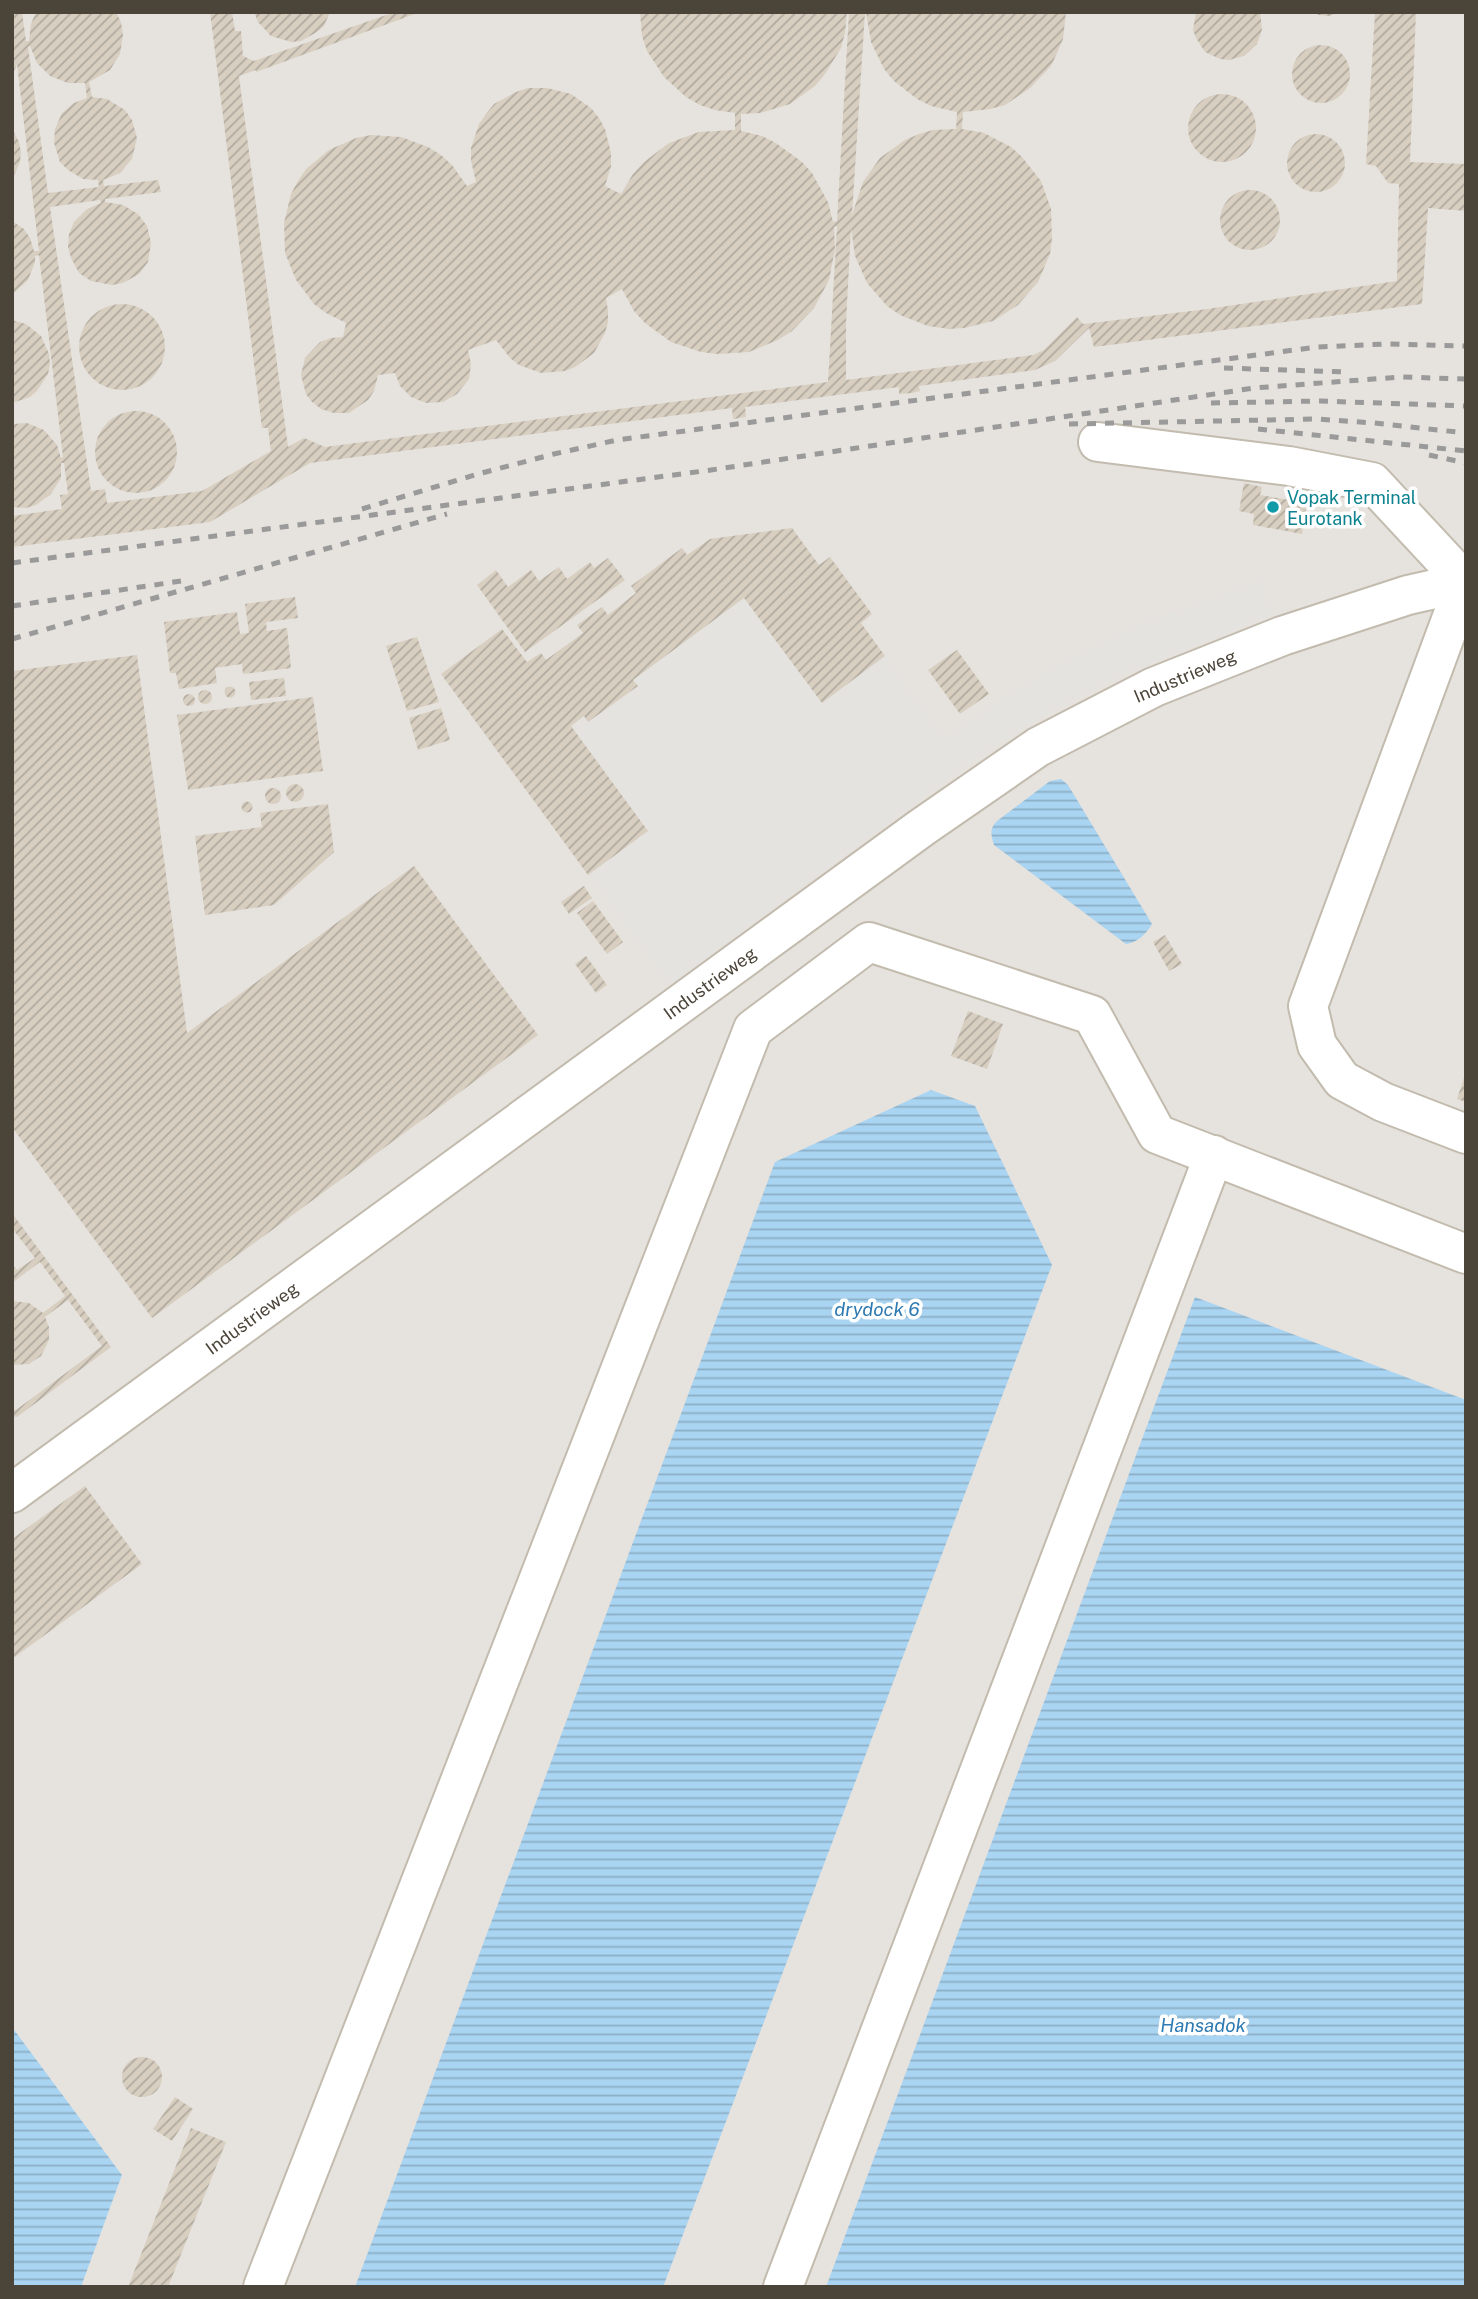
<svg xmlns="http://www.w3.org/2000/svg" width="1478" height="2299" viewBox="0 0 1478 2299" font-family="'Public Sans',sans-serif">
<defs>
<pattern id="water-rules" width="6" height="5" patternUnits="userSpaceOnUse" patternTransform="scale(1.75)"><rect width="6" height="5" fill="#a9d4f2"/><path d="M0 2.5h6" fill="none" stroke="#8caec5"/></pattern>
<pattern id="building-hatch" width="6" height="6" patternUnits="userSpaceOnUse" patternTransform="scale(1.75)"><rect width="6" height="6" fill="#d8cfc1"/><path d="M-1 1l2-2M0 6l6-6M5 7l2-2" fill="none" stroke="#b1aa9e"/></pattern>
</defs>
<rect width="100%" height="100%" fill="#f6f3ec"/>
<path fill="#e6e2dd" d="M12,12H1466V2287H81L122,2175L12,2027Z"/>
<path fill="#e5e3e0" d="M1261,579L1273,615L1112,679L1029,724L966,765L669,986L588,875L648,831L571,726L584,716L589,722L637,687L633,680L744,598L822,703L885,656L945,737L1005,695L1093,645L1150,620Z"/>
<g fill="url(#water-rules)">
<path d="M1061,779L1068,785L1152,924C1146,934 1137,943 1126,944L994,845C991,835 989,829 997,821L1050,781Z"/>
<path d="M931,1090L975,1106L1052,1265L663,2287H355L775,1162Z"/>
<path d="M1195,1297L1466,1400V2287H826Z"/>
<path d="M12,2027L122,2175L81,2287H12Z"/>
</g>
<g fill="url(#building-hatch)" fill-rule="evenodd">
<path d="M12,12H22L26,41H29L31,24L36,12H116L121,22L123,35L120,54L110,70L89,82L92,97L107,99L125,110L132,120L137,138L132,159L120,173L103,180L104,186L158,180L161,192L105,199V202L123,205L138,214L147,226L151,243L148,262L139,274L123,283L112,285L91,281L79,273L71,258L68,247L69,234L74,222L87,209L101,203L100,200L50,207L91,491L105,489L107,503L202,491L271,451L268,428H262L210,12H232L235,31H241L243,56L254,61L395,12H420L256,72V70L239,76L288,447L304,438L325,447L828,382L837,226L834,227L835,249L829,280L814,308L792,331L778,340L749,352L717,354L701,352L671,342L645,323L634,311L622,289L606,298L608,311V322L605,333L594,353L575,367L565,371L541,373L519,365L510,358L496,340L468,350L471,364L469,379L457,394L443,402L426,403L411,397L400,386L395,373L378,375L374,391L368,400L349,413H334L321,409L311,401L306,394L301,375L305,358L320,342L331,338L343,337L346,323L326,313L314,304L296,280L285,253L284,223L291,194L298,181L306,169L329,150L356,138L371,135L401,137L428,147L441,155L452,165L467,186L476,182L471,161V148L479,124L486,114L494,104L516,92L528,88H547L571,94L591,108L599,118L605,129L611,153V166L605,186L621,194L633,174L644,162L669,143L699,132L735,130V113L715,110L700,105L686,97L664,77L647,51L642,36L640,12H847L845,33L841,48L825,74L815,86L790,104L760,113L741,114V131L762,136L776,143L802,162L812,173L828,202L833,222L837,221L849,12H865L852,215L863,182L880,158L905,140L919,134L933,130L956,129L957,112L931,106L917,99L894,81L884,69L871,42L866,12H1066L1063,39L1057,53L1051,66L1030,88L1005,105L990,109L963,112L962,129L984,133L1011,147L1022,157L1041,181L1051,209L1052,239L1050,254L1038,282L1018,305L993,321L964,328L949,329L928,326L900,315L887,306L867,283L855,256L851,228L846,323V380L1033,355L1044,350L1077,317L1083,324L1200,310L1397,281L1399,184L1388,183L1376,166L1366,164L1375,12H1416L1410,162L1466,164V211L1428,208L1422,304L1094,347L1089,328L1055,361L1035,370L919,386L920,391L912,393L899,394V387L745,407L746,417L733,419L732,408L310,463L210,522L12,547V516L62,509L60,495L68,494L64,463H61V478L51,494L36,505L26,508L12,507V424L27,423L44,430L57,445L61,458L63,457L39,255L35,256V262L28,280L12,295V221L24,229L30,238L34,251H39L17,64L12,77ZM30,46L37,63L50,76L68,83H85L87,98L74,103L62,113L55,129L54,143L60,162L68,170L83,179L98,180L99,187L48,193L28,47Z"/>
<path d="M254,12H330L324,26L317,32L301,41L291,42L271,36L258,22Z"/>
<path d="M1196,12H1260L1262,29L1260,36L1257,44L1244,56L1229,60L1220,59L1205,52L1196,38L1193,30Z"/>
<path d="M1312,12H1338V13L1329,16L1319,15Z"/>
<circle cx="1321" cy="74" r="29"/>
<circle cx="1222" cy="128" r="34"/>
<path d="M12,128L19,142L21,152L20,162L12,180Z"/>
<circle cx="1316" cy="163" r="29"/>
<circle cx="1250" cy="220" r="30"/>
<circle cx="122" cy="347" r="43"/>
<path d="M12,320L26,324L41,336L49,354L50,364L48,374L37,391L30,397L12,403Z"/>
<circle cx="136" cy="452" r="41"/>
<path d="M1244,483L1262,487L1260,495L1307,503L1302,534L1253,525L1254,514L1239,511Z"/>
<path d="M792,528L819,565L830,557L872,614L861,623L885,656L822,703L744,598L633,680L638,686L588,722L584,716L571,726L648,831L588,875L441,674L502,629L527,662L541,653L546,660L583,633L577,625L602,607L608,615L636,593L631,586L682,548L687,555L710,539Z"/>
<path d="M608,558L625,580L525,652L477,585L496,570L508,587L531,570L539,581L559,567L567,579L590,562L594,568Z"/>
<path d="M295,597L298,618L266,622L267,631L287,628L291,668L243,674L242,664L215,668L217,683L179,689L176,673H170L164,622L237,612L240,634L249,633L245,604Z"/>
<path d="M417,637L439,702L407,711L386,646Z"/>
<path d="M957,650L989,694L960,714L928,670Z"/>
<path d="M137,655L187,1033L414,866L538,1035L152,1318L12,1127V671Z"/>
<path d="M284,678L286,696L251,700L249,682Z"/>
<circle cx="230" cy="692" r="5.5"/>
<circle cx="205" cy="697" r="7"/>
<circle cx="189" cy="700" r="6"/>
<path d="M313,697L323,771L188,790L177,715Z"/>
<path d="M441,708L450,740L418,750L409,718Z"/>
<circle cx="295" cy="793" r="9"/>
<circle cx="273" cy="796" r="8"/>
<circle cx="247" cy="807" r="5.5"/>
<path d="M328,804L334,852L274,905L205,915L195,836L262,827L260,813Z"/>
<path d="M584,886L592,898L569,914L561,902Z"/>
<path d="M593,901L623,942L607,954L577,913Z"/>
<path d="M1165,935L1182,964L1169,971L1153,942Z"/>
<path d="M586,956L607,985L596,993L575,964Z"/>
<path d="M968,1011L1003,1024L987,1069L951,1056Z"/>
<path d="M1465,1075L1466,1076V1102L1457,1099Z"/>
<path d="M12,1213L111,1347L17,1417L12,1416V1409L16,1410L102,1346L68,1300L45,1317L49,1327V1340L41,1356L29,1364L12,1365V1301L29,1303L43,1313L65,1296L40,1262L12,1283V1264L17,1270L35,1258L12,1228Z"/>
<path d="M85,1486L142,1564L12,1659V1539Z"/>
<circle cx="142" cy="2077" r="20"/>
<path d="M175,2097L193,2109L172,2141L153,2129Z"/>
<path d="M191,2128L226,2142L168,2287H128Z"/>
</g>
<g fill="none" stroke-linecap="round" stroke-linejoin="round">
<g stroke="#c2bbae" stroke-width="42">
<g id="minor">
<path d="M1098,442L1289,466L1372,482L1465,582L1308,1006L1317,1045L1342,1080L1383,1102L1466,1134"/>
<path d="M12,1493L921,828L1038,747L1154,687L1282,636L1408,595L1466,582"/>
<path d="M263,2287L753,1029L869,942L1092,1015L1157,1134L1466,1254"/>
<path d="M783,2287L1214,1155"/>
</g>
</g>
<use href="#minor" stroke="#fff" stroke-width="38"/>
<g stroke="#9a9a9a" stroke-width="5" stroke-dasharray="9 9" stroke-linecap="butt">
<path d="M1224,368L1347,372"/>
<path d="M1211,403L1320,401L1466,406"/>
<path d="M1069,424L1316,419L1374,423L1466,433"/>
<path d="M1258,429L1466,451"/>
<path d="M1429,455L1466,463"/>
<path d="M362,509L478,474L554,454L617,440L1317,347L1387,344L1466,346"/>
<path d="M12,563L711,470L1254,388L1401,377L1466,379"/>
<path d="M12,606L181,581"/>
<path d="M12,639L447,514"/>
</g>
</g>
<circle fill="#0f9aa8" stroke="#fff" stroke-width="2.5" cx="1273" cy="507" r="7"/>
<g text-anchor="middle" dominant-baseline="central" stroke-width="7" stroke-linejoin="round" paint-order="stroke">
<g font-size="18" fill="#0d838f" stroke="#fff" text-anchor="start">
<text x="1287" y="497">Vopak Terminal<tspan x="1287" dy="21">Eurotank</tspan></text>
</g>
<g font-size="18" fill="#4b4439" stroke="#fff">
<text transform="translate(1185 676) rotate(-23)">Industrieweg</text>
<text transform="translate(710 983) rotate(-36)">Industrieweg</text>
<text transform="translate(252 1318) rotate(-36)">Industrieweg</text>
</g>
<g font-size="19" font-style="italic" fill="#2e7ab2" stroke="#fff">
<text x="877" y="1309">drydock 6</text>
<text x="1203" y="2025">Hansadok</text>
</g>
</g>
<rect width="1478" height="2299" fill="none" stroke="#4b4439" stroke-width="28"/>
</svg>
